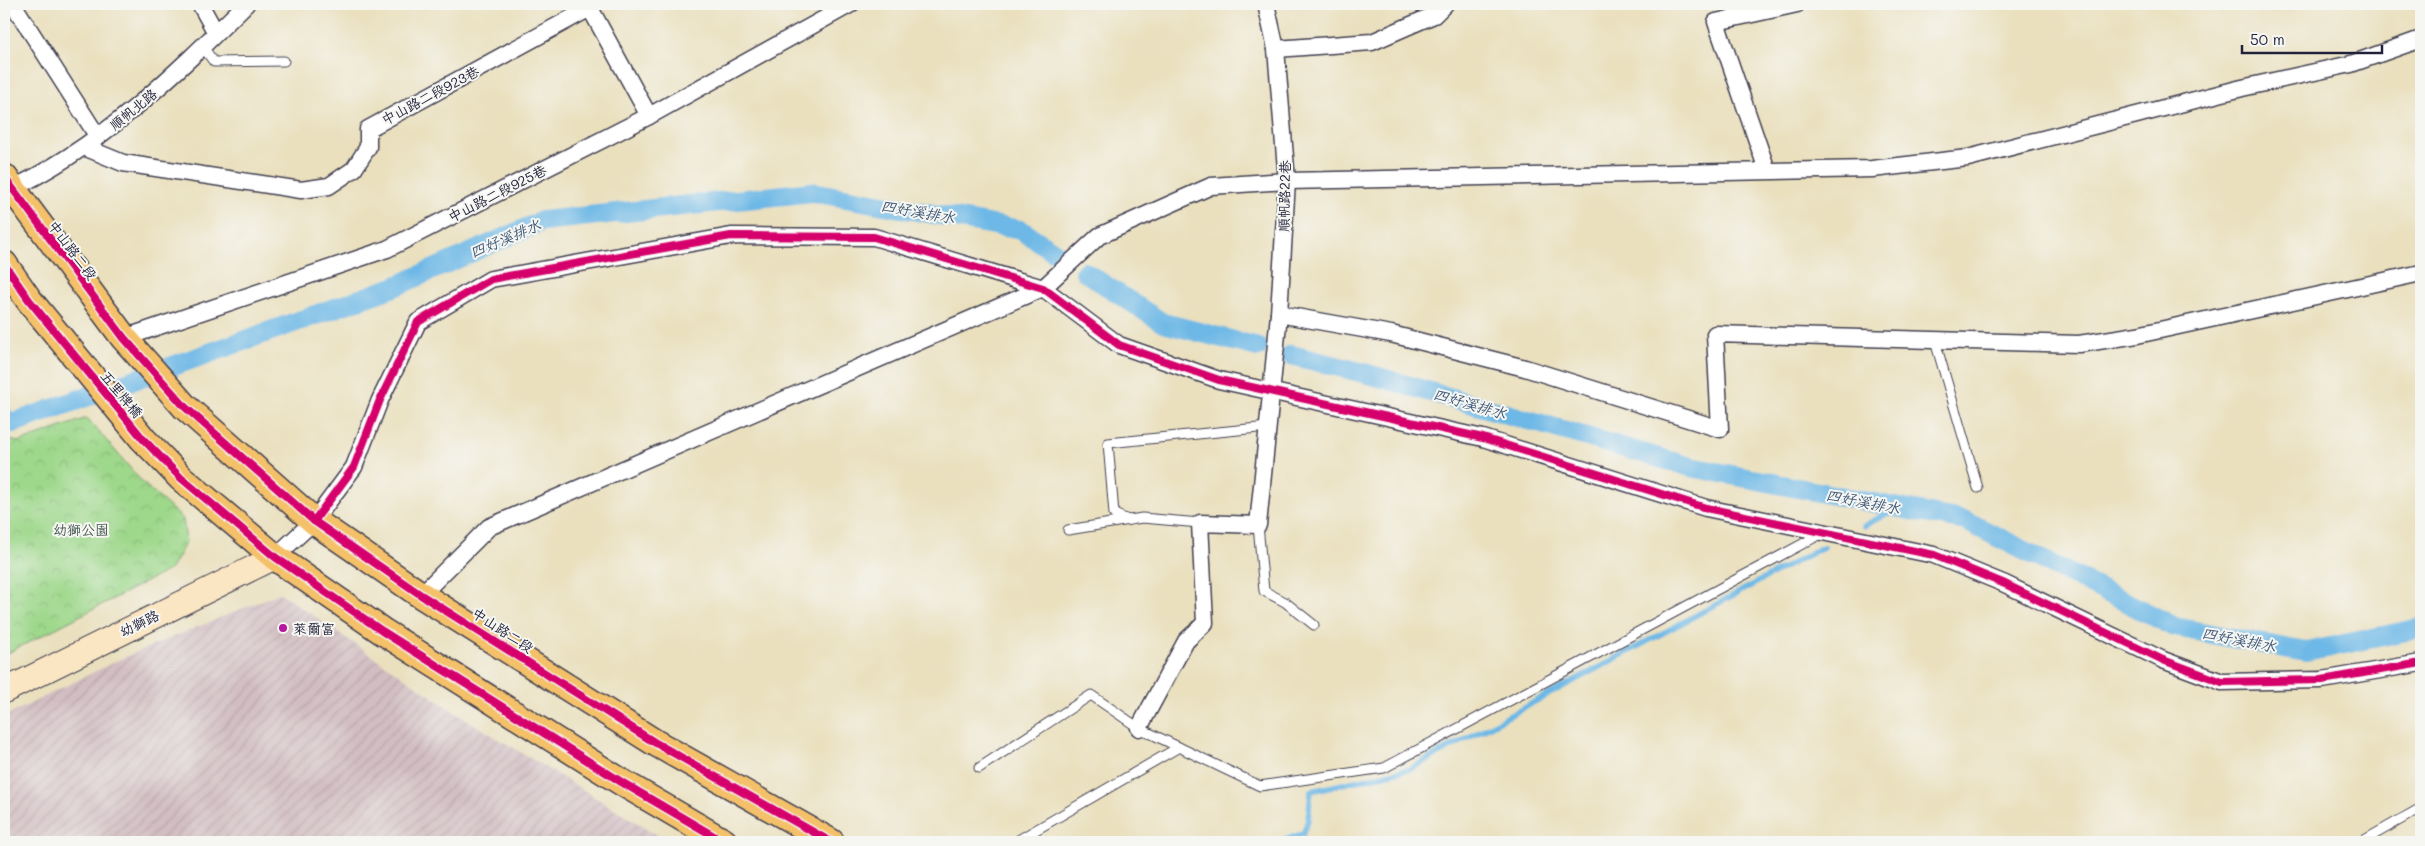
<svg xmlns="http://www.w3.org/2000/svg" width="2425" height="846" viewBox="0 0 2425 846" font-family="Mali,'LXGW WenKai TC',sans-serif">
<defs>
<pattern id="industrial-furrows" width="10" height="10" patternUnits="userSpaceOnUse" patternTransform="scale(1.25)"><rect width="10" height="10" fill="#d2bec2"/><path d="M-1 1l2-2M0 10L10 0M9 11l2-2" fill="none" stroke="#b4a3a8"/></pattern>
<pattern id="park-crowns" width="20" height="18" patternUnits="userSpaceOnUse" patternTransform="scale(1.25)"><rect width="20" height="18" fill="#9ed88b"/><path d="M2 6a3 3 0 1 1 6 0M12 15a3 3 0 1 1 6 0" fill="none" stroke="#88b979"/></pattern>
</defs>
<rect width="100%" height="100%" fill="#f6f6f2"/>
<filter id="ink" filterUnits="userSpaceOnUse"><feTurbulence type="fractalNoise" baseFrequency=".02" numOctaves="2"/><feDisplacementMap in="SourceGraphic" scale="10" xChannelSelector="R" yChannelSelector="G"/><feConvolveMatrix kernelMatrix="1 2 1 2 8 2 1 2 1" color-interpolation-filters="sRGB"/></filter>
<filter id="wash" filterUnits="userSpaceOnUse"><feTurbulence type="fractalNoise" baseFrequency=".0096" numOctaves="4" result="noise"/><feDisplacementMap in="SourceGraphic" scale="20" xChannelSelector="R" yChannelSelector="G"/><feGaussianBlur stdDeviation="1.12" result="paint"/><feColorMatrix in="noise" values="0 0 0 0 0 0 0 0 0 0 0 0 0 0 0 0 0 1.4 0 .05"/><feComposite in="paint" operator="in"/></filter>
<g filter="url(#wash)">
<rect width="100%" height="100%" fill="#eae0be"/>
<path fill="url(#industrial-furrows)" d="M280,593L459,715L669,842H4V717L118,660Z"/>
<path fill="url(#park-crowns)" stroke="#607d63" d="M87,418L143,483L183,519L186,542L171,569L4,655V439L19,442Z"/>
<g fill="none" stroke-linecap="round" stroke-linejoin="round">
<g stroke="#6db8e6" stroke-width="5.5">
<path d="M1864,526L1897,508"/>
<path d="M1275,842L1303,834L1308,820L1311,791L1410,769L1823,547"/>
</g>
<g stroke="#6db8e6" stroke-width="20">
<path d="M1085,272L1163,323L1258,347"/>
<path d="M1291,355L1368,374L1691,467L1966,521L2175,627L2306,652L2421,628"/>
<path d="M4,418L13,423L394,287L542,221L812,192L1021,230L1056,253"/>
</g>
</g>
</g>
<g filter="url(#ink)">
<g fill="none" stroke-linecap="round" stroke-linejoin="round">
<g stroke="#403e4f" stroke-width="11">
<g id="lane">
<path d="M202,46L214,62L284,61"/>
<path d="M1935,341L1978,488"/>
<path d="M1128,520L1114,514L1108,443L1268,427"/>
<path d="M1258,525L1264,591L1285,602L1314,625"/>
<path d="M1068,530L1142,518L1200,523"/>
<path d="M979,768L1091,695L1139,728L1260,786L1384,768L1821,534"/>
<path d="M1015,842L1179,747"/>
<path d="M2361,842L2421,808"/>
</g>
</g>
<g stroke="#403e4f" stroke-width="19">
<g id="street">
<path d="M13,4L98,137"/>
<path d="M200,4L216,33"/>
<path d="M1276,49L1372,42L1434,15L1445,4"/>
<path d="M84,147L123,163L301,190L329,186L354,169L368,147V129L590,8L649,116"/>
<path d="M1767,170L1716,22L1797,4"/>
<path d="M5,192C99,149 173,76 246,4"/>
<path d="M1279,314L1391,334L1525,368L1720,429L1715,334L2079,344L2137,335L2421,273"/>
<path d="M124,338L387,249L649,116L851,4"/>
<path d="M275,557L314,521L354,467L380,400L418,322L491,279L731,236L874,237L1043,288L1119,345L1219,380L1483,438L1706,508L1934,555L2005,584L2163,660L2222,682L2322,680L2421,663"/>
<path d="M421,595L489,527L1043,288L1099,236L1211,186L1287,181L1872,169L1968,158L2242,88L2351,64L2421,39"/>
<path d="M1139,728L1186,641L1205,623L1200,523L1258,525L1279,314L1287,181L1276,49L1266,4"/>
</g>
</g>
<g stroke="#403e4f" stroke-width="26">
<path id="secondary" d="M4,691L275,557"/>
</g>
<g stroke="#403e4f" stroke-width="29">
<g id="primary">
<path d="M4,177L124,338L185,407L314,521L421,595L654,742L831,842"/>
<path d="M4,264L29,300L143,439L181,478L275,557L382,631L623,783L724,842"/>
</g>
</g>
<use href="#lane" stroke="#fff" stroke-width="9"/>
<use href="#street" stroke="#fff" stroke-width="16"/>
<use href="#secondary" stroke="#fbe6c3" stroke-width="24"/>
<use href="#primary" stroke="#f4c16a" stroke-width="26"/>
<g stroke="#f6f6f2" stroke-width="11">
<g id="cycleway">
<path d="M4,177L124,338L185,407L314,521L421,595L654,742L831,842"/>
<path d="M4,264L29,300L143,439L181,478L275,557L382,631L623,783L724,842"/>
<path d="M314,521L354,467L380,400L418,322L491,279L731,236L874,237L1043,288L1119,345L1219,380L1483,438L1706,508L1934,555L2005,584L2163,660L2222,682L2322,680L2421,663"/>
</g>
</g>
<use href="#cycleway" stroke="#d6006c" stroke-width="8"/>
</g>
</g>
<circle fill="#b5179e" stroke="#f6f6f2" stroke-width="2" cx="283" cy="628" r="5"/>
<g text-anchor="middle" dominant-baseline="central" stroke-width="4" stroke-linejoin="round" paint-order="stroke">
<g font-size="14" fill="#22223b" stroke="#f6f6f2">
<text transform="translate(430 95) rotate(-28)">中山路二段923巷</text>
<text transform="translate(133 109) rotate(-39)">順帆北路</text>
<text transform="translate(497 193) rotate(-27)">中山路二段925巷</text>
<text transform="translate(1284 196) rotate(-89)">順帆路22巷</text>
<text transform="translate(73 250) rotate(53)">中山路二段</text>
<text transform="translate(122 394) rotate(50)">五里牌橋</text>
<text transform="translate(139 623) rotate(-26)">幼獅路</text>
<text transform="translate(503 630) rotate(33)">中山路二段</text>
</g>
<g font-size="14" fill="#475953" stroke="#f6f6f2">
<text x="81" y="529">幼獅公園</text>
</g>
<g font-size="14" fill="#22223b" stroke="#f6f6f2" text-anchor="start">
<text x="293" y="628">萊爾富</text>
</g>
<g font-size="15" font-style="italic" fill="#3c5677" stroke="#f6f6f2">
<text transform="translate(918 211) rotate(10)">四好溪排水</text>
<text transform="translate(505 238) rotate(-23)">四好溪排水</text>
<text transform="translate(1470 403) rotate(16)">四好溪排水</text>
<text transform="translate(1863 501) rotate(11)">四好溪排水</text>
<text transform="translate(2239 639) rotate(11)">四好溪排水</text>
</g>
</g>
<rect width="2425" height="846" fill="none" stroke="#f6f6f2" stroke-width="20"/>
<path d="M2242 45v8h140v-8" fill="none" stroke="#22223b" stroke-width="2.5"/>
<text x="2250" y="45" font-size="15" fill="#22223b" stroke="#f6f6f2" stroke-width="4" paint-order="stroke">50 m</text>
</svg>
